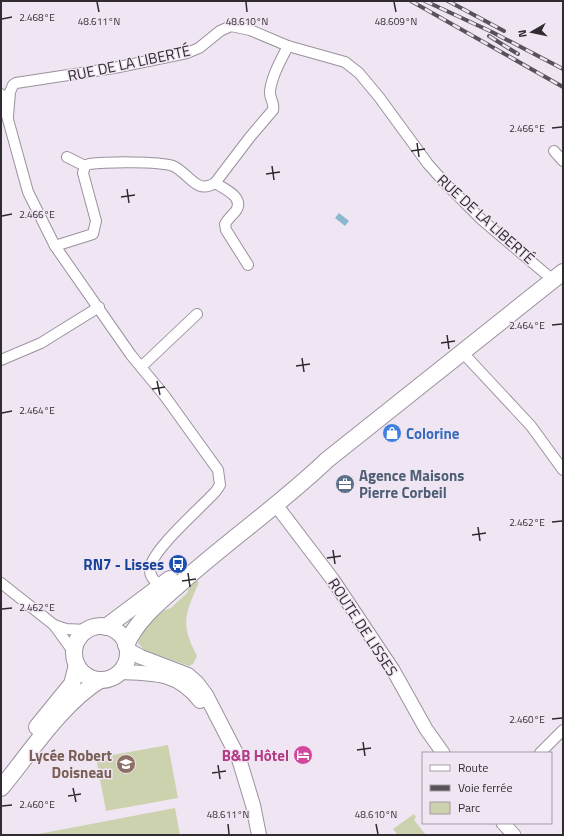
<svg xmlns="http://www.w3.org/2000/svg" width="564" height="836" viewBox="0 0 564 836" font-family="'Titillium Web',sans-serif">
<rect width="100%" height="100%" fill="#f0e6f3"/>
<g fill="#ccd1ae">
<path d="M196,581L199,582C185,615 180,623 197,656L193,664L189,666L144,650L138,643L143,631L151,621L165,610L171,608L187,593L190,586Z"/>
<path d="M168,745L178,798L106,811L96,758Z"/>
<path d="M175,808L180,835H33Z"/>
<path d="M414,814L416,817L414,820L426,835H398L393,829Z"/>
</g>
<path fill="#8ab8cd" d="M339,213L349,221L345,226L335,218Z"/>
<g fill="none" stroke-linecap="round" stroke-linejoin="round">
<g stroke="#9a919d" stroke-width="12">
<g id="minor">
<path d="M1,94L28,192L55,246L131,355L164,395L218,470L220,485L216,491C202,507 151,550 150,569C149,577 156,582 161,587"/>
<path d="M8,116L10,92L13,85L16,83L114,68L187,53L199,48L220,31L231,26L250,30L288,46L345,62L359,73L379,97L428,164L444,182L482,220L553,280"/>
<path d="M554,151L563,161"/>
<path d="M67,157L85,166"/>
<path d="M215,183C225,189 246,198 235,212C231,216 228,219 225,224L226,230L248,265"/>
<path d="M55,246L93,234L96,221L83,173L85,166L89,164C105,162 159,161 173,166C189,173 196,195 215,183L250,137L273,110C275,103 269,98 270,91C272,75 281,60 288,46"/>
<path d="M463,353L531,426L563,470"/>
<path d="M1,360L41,343L99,307"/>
<path d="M141,367L197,314"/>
<path d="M1,583L54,625L75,654"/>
<path d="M54,625L66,629L88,630"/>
<path d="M540,753L563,730"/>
</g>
</g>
<g stroke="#9a919d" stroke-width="15">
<g id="tertiary">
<path d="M276,505L333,580L393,670L426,729L443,753"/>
<path d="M503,823L514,835"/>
</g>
</g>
<g stroke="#9a919d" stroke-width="16">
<g id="secondary">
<path d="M128,650L141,657L188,675L197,683L206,695L239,759L253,805L259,835"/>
<path d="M120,672C153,673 178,672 200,701"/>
</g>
</g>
<g stroke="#9a919d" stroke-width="18">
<g id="primary">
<circle cx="101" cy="653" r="27"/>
<path d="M106,627L170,579"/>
<path d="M126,645C138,618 161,601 182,582C229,540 281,504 327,460L563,272"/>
<path d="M37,727L72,684L77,665"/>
<path d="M1,788C30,753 61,704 100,680"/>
</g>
</g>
<use href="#minor" stroke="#fff" stroke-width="10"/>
<use href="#tertiary" stroke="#fff" stroke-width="13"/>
<use href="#secondary" stroke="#fff" stroke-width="14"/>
<use href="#primary" stroke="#fff" stroke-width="16"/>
<g stroke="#58535a" stroke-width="4">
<g id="rail">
<path d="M411,1L563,87"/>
<path d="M425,1L492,32L563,69"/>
<path d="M448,1L504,31"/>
<path d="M489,36L518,54"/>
</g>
</g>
<use href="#rail" stroke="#f0e6f3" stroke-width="2.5" stroke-dasharray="8" stroke-linecap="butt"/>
</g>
<path fill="none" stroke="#2f2b30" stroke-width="1.5" d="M97,2L99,12M246,2L247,12M394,2L396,12M2,19L12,17M552,128L562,127M417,143L419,157M411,151L425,149M272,166L274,180M266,174L280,172M127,189L129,203M121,197L135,195M2,216L12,214M552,325L562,324M447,335L449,349M441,343L455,341M302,358L304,372M296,366L310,364M157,381L160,395M152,389L165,387M2,413L12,411M552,522L562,521M478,527L480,541M472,535L486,533M333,550L335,564M327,558L341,556M188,573L190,587M182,581L196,579M2,609L12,608M552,719L562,718M363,742L365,756M357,750L371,748M218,765L220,779M212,773L226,771M73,788L76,802M68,796L81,794M2,806L12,805M228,824L229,834M376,824L378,834"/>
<defs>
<g id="shop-disc" transform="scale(1)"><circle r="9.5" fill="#3f7fe0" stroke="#f0e6f3"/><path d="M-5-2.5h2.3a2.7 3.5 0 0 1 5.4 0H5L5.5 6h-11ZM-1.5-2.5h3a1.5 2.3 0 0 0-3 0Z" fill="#fff"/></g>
<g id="office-disc" transform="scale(1)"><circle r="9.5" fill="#5c6f8a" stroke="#f0e6f3"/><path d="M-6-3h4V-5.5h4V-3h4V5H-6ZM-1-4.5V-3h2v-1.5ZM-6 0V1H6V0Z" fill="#fff"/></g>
<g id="bus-disc" transform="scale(1)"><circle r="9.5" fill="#1a4fb4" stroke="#f0e6f3"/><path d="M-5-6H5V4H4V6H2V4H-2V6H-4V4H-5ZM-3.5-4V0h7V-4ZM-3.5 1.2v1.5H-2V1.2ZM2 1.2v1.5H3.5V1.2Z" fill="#fff"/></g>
<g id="hotel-disc" transform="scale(1)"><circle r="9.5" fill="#d1479c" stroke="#f0e6f3"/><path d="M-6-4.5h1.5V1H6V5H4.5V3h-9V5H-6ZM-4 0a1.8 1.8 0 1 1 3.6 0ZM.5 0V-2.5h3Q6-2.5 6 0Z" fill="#fff"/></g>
<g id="school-disc" transform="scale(1)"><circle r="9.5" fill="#8d6e63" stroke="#f0e6f3"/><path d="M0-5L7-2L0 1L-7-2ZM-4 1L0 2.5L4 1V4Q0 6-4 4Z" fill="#fff"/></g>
</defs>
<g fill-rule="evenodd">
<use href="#shop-disc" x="392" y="433"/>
<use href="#office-disc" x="345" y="484"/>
<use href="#bus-disc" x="178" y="564"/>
<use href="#hotel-disc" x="303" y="755"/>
<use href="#school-disc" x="126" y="764"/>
</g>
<g text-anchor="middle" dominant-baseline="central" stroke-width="3" stroke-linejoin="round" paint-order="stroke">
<g font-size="15" fill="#2f2b30" stroke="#f0e6f3">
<text transform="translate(129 63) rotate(-12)">RUE DE LA LIBERTÉ</text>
<text transform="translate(486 219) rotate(42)">RUE DE LA LIBERTÉ</text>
<text transform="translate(363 627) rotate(57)">ROUTE DE LISSES</text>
</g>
<g font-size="15" font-weight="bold" fill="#366cbe" stroke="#f0e6f3" text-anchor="start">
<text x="406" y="433">Colorine</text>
</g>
<g font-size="15" font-weight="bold" fill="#4e5e75" stroke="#f0e6f3" text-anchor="start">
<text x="359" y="475">Agence Maisons<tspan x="359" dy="17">Pierre Corbeil</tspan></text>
</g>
<g font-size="15" font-weight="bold" fill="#164399" stroke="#f0e6f3" text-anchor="end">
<text x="164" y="564">RN7 - Lisses</text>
</g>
<g font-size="15" font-weight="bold" fill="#785e54" stroke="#f0e6f3" text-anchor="end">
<text x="112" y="755">Lycée Robert<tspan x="112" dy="17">Doisneau</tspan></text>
</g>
<g font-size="15" font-weight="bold" fill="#b23c85" stroke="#f0e6f3" text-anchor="end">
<text x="289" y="755">B&amp;B Hôtel</text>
</g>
</g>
<g font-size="10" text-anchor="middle" fill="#2f2b30" stroke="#f0e6f3" stroke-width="3" stroke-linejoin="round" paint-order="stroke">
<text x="37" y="21">2.468°E</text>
<text x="99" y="25">48.611°N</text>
<text x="247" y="25">48.610°N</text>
<text x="396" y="25">48.609°N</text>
<text x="527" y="132">2.466°E</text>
<text x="37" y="218">2.466°E</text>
<text x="527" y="329">2.464°E</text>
<text x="37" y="414">2.464°E</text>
<text x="527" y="526">2.462°E</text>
<text x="37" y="611">2.462°E</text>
<text x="527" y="723">2.460°E</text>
<text x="37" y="808">2.460°E</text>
<text x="228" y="818">48.611°N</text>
<text x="376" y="818">48.610°N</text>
</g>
<rect width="564" height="836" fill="none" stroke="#2f2b30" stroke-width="4"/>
<rect x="422" y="752" width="130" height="72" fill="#f0e6f3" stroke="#a39ba5"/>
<rect x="430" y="765" width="20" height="6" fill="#ffffff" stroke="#a39ba5"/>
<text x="458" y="772" font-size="12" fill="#2f2b30">Route</text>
<rect x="430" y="785" width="20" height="6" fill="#58535a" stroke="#a39ba5"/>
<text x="458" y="792" font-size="12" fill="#2f2b30">Voie ferrée</text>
<rect x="430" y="802" width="20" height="12" fill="#ccd1ae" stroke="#a39ba5"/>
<text x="458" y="812" font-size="12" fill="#2f2b30">Parc</text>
<g transform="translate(532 32) rotate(261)" stroke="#f0e6f3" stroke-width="3" paint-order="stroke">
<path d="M0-3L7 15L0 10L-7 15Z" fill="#2f2b30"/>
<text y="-6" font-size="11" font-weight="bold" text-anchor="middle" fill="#2f2b30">N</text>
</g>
</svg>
